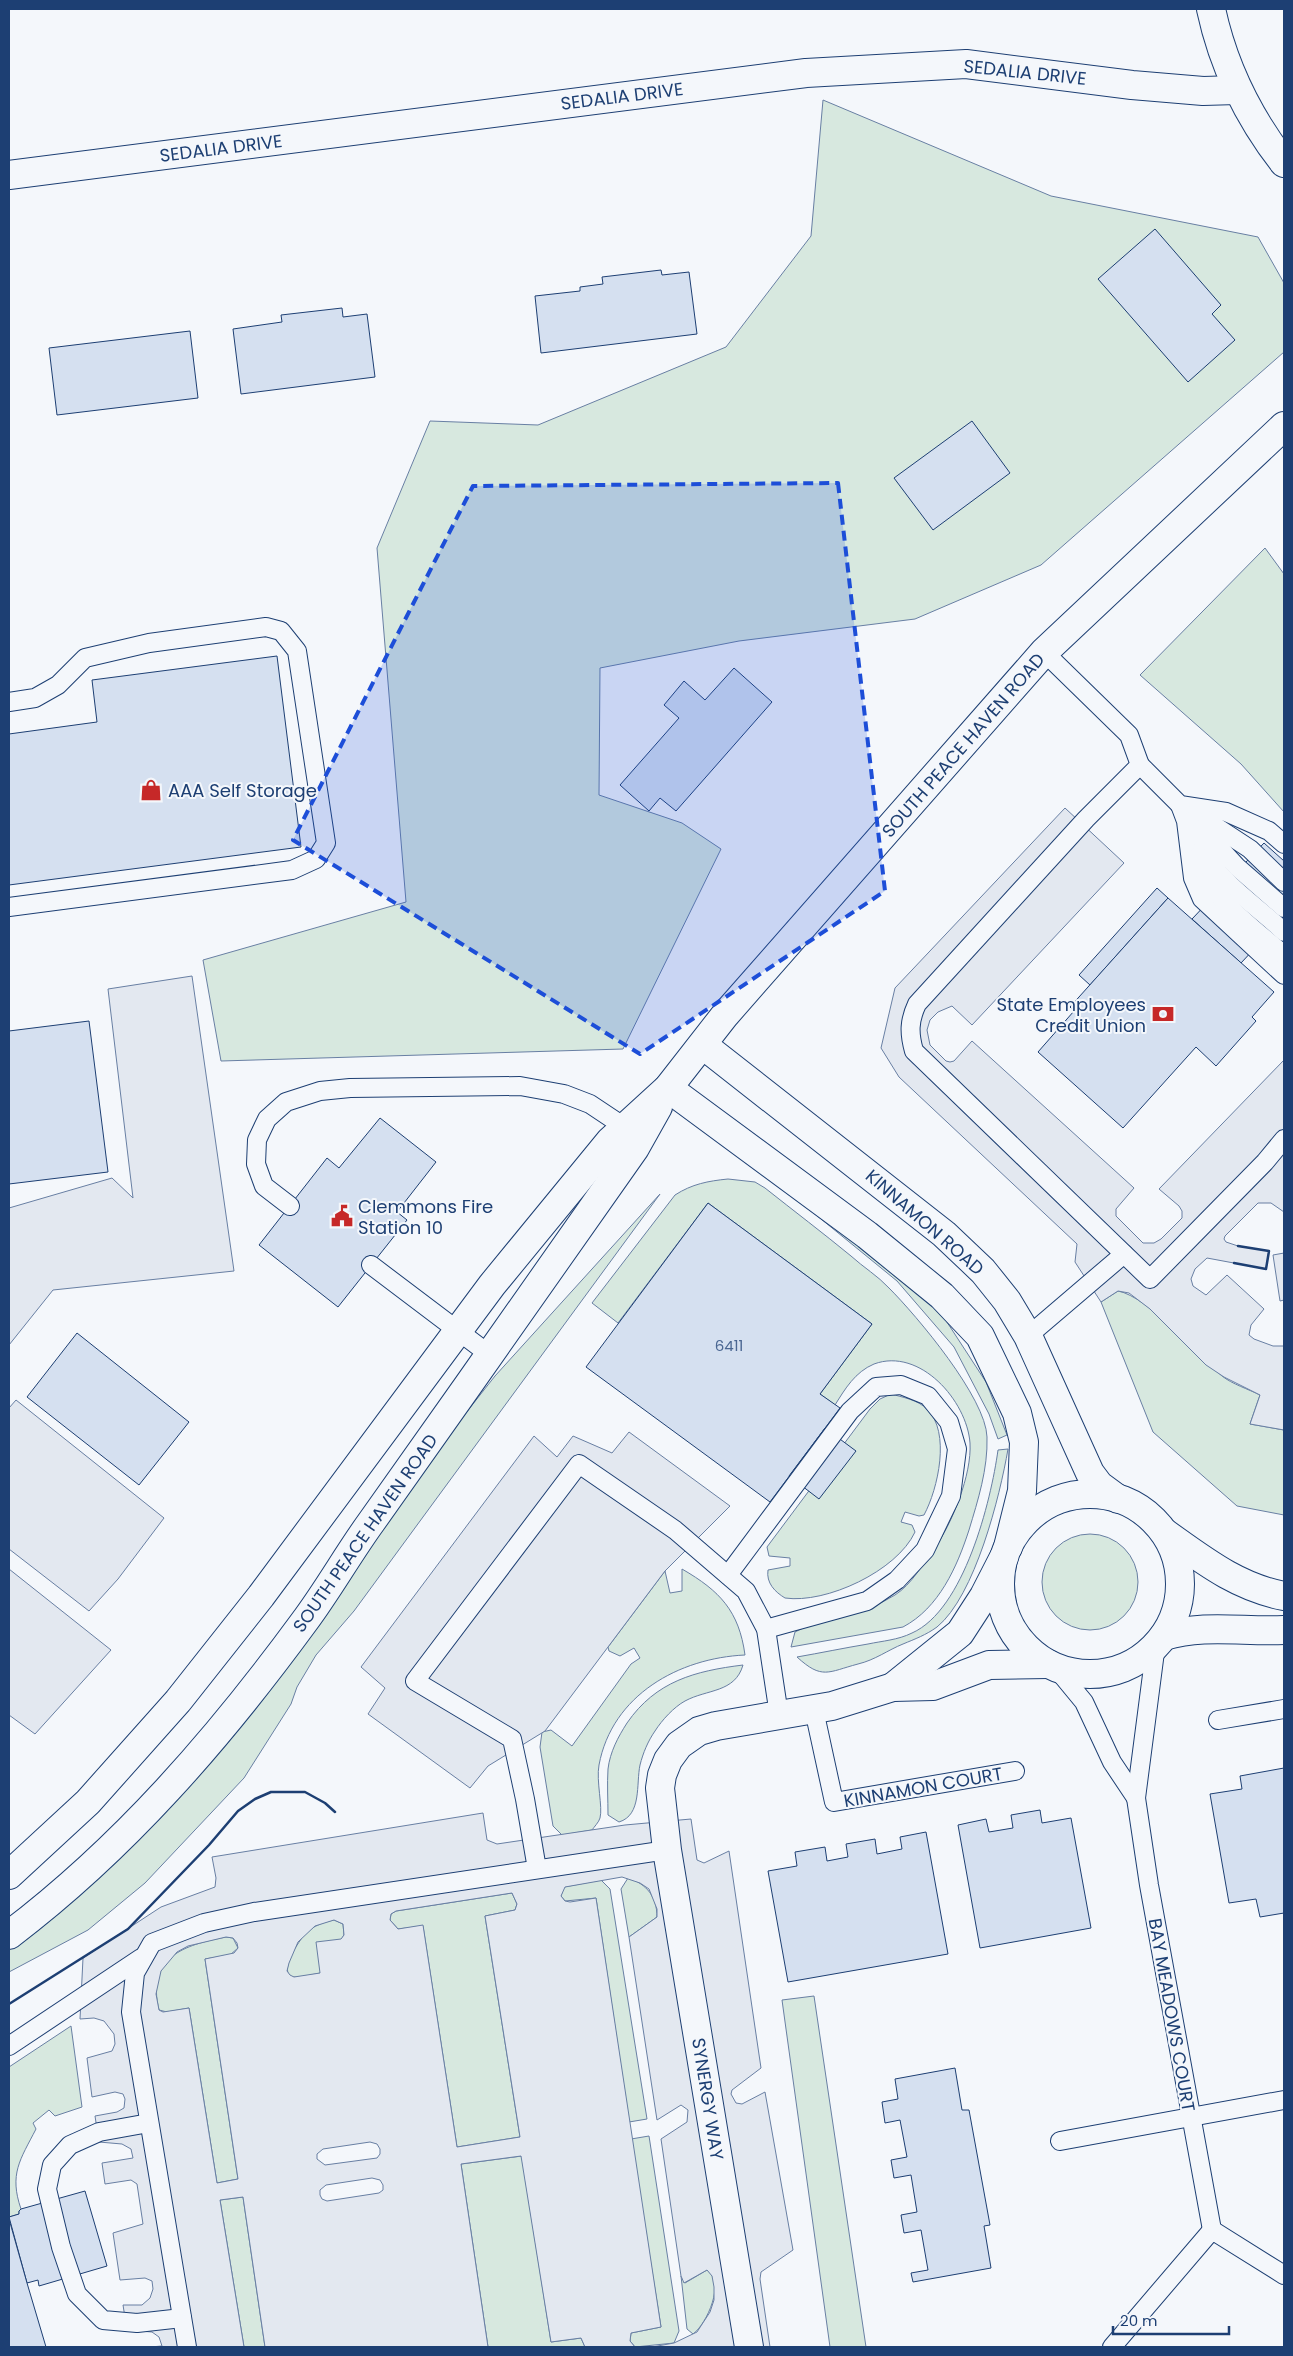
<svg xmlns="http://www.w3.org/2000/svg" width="1293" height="2356" viewBox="0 0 1293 2356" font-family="Poppins,sans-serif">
<rect width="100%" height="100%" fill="#f4f7fb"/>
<g fill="#d7e8df" stroke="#687fa3">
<path d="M823,100L1051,196L1258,237L1284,283V352L1041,565L915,619L739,641L600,668L599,795L682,823L721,849L623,1049L221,1061L203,960L406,902L377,548L430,421L538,425L726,347L811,236Z"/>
<path d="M1265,548L1284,574V812L1241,764L1140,675Z"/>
<path d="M728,1179L755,1182L765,1188C794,1211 823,1233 851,1256C863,1267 878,1276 889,1288C917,1316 986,1398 987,1437C988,1469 978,1500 969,1530C957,1567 939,1608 903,1627L791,1647L795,1632L803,1628C833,1618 868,1612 895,1595C912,1584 922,1565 934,1549C952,1524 972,1474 970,1443C967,1401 920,1347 874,1364C855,1372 845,1389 835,1405L820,1394L872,1324L708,1203L618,1323L592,1303L675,1195C692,1184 708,1181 728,1179Z"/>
<path d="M777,1183L917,1288L943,1316L986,1382L1007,1435L998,1439L989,1414L954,1347L897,1281Z"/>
<path d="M660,1194L354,1611L316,1655L297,1687L291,1704L244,1778L145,1883L88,1930L9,1972V1946L107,1868L495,1376Z"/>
<path d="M1118,1291C1149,1297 1196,1354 1222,1376C1232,1384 1248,1389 1260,1395L1250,1424L1284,1430V1515L1237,1506L1153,1432L1101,1302Z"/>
<path d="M891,1394C902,1397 918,1400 927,1409C951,1432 938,1489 924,1515L919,1516L905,1512L901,1522L912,1525L915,1532C897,1571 826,1604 785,1598C775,1592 766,1583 768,1570L790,1566V1558L769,1556L767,1547L870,1409L880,1399Z"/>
<path d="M1008,1449C1000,1496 975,1596 937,1627C926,1635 915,1639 903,1644C888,1650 875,1660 858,1664C828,1672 822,1680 797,1657C820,1653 844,1648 868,1644C882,1641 898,1640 912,1633C964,1610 991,1501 998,1450Z"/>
<circle cx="1090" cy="1582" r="48"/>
<path d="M682,1569C720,1591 739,1611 745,1655C679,1658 612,1695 599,1765C596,1781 603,1807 600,1818C599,1822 594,1827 592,1830L562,1835L553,1826L540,1747L542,1732L551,1730L572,1746L631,1664L640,1658L634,1648L620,1656L609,1651L608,1647L665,1571L670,1593L682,1591Z"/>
<path d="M743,1665C735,1693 707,1689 685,1701C674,1707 662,1720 655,1731C648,1741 643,1753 640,1765C636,1784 642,1815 619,1822L608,1815C608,1800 607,1784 608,1769C610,1752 618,1737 627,1723C656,1681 695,1671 743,1665Z"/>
<path d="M628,1878C647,1884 657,1897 657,1917L629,1937L621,1889Z"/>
<path d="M601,1880L610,1889L647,2119L629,2122L596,1898L565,1901L561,1896L564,1887Z"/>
<path d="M512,1893L517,1904L515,1910L485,1916L520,2137L457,2147L423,1926L398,1929L390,1920L391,1914L396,1911Z"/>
<path d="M334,1920L343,1924L344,1935L321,1973C313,1974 301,1978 293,1977C277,1973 300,1939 306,1933C313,1926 324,1922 334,1920Z"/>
<path d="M226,1937L233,1938L238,1948L230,1955L205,1959L238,2179L217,2183L189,2008L167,2012L159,2010C146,1957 184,1945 226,1937Z"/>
<path d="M814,1996L866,2347H830L782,2000Z"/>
<path d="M71,2026L82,2107L55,2116L49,2110L33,2123L36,2129C20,2160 9,2174 21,2209L19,2211V2214L9,2217V2067Z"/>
<path d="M649,2136L679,2331L674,2343L635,2347L630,2341L631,2333L661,2327L631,2139Z"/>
<path d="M522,2156L551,2342L581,2338L585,2347H488L461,2164Z"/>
<path d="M243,2197L265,2347H244L220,2200Z"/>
<path d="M707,2270C726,2281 707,2324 693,2334L687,2329L681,2276L685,2283Z"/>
</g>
<g fill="#e3e8f0" stroke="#687fa3" fill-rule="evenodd">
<path d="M1065,808L1124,863L972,1025L952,1006L938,1012L930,1020L927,1030L930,1045L946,1061L950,1062L954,1061L972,1041L1134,1188L1116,1209V1216L1143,1243H1154L1161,1239L1182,1218V1211L1179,1206L1159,1189L1284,1060V1212L1271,1203H1258L1225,1236L1224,1239L1226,1242L1238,1246L1269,1251L1266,1269L1207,1258L1195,1269L1191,1279L1193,1286L1206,1295L1227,1275L1264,1309L1251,1325L1249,1335L1254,1339L1273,1346H1284V1430L1250,1424L1260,1395L1224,1377L1206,1365L1150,1309L1129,1293L1118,1291L1101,1302L1075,1262L1077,1244L899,1077L881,1048L895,988Z"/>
<path d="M192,976L234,1271L53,1290L9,1345V1208L112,1178L133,1198L108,989Z"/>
<path d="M1284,1253V1300L1280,1301L1273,1255Z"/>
<path d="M16,1400L164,1518L118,1579L89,1611L9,1549V1408Z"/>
<path d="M629,1432L730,1506L665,1571L545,1731L488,1766L470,1788L368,1714L385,1688L361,1667L534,1436L557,1457L573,1436L612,1453Z"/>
<path d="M9,1569L111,1650L35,1734L9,1715Z"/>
<path d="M483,1813L487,1840L497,1844L625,1825L691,1819L697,1860L704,1863L729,1851L761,2068L732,2090L731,2094L736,2103L742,2104L765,2092L793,2250L761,2272L760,2279L770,2347H652L674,2343L697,2332L710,2312L714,2300V2287L712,2276L707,2270L684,2283L681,2276L661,2139L687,2122L688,2110L681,2105L657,2120L629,1937L657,1917V1909L649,1889L640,1883L622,1877L565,1887L561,1896L565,1901L570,1902L596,1898L661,2327L631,2333L630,2341L635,2347H585L581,2338L551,2342L521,2156L461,2164L488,2347H265L243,2197L220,2200L244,2347H150L162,2346L159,2337L152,2332L127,2330L123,2305H142L150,2298L153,2289L152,2281L145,2278L120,2280L113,2233L143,2224L137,2184L131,2180L105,2184L102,2163L133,2158L131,2149L122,2144L99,2142L95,2116L117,2112L124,2108L125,2099L123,2094L115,2092L92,2097L87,2058L112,2051L115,2044L114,2034L104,2021L94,2018L80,2019L83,1958L161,1907L215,1887L216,1878L212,1857ZM512,1893L517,1904L515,1910L485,1916L520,2137L457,2147L423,1925L398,1929L390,1920L391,1914L396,1911ZM334,1920L343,1924L344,1935L341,1939L316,1942L320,1973L294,1977L290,1975L287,1971L289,1963L298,1942L315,1926ZM226,1937L233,1938L237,1943L238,1948L234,1953L205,1959L238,2179L217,2183L189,2008L163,2012L159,2010L156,1994L161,1971L177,1952L188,1946ZM370,2142L377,2144L380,2149V2154L377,2158L325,2165L317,2159V2154L323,2149ZM372,2178L380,2180L383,2185V2190L379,2193L327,2201L322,2199L320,2195V2190L326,2185Z"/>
</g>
<g fill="#d5e0f0" stroke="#1d3f73">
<path d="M1155,229L1221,305L1212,314L1235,340L1188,382L1098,279Z"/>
<path d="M661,270L662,275L689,272L697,334L541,353L535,296L580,291V287L603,284L602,277Z"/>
<path d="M342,308L343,317L367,314L375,377L241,394L233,329L282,322L281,315Z"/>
<path d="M190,331L198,398L57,415L49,348Z"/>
<path d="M972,421L1010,473L933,530L894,478Z"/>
<path d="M277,656L301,847L9,885V734L97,722L92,680Z"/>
<path d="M734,668L772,702L676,811L660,798L649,811L620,785L679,718L664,705L684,681L705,700Z"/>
<path d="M1264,843L1284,861V917L1241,963L1192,919Z"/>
<path d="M1157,888L1168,898L1090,985L1079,975Z"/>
<path d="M1168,898L1274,992L1252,1017L1256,1021L1216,1066L1196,1047L1123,1128L1038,1052L1074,1011L1070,1007Z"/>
<path d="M89,1021L108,1172L9,1184V1031Z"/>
<path d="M380,1118L436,1162L397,1212L407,1220L338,1307L259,1245L327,1158L339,1168Z"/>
<path d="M708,1203L872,1324L820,1394L840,1408L770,1502L586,1367Z"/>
<path d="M77,1333L189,1422L139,1485L27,1397Z"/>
<path d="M825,1428L856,1451L819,1499L789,1476Z"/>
<path d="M1284,1768V1913L1260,1917L1256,1899L1229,1903L1210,1794L1242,1789L1240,1776Z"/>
<path d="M1040,1810L1042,1823L1071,1818L1091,1928L980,1948L958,1825L986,1819L989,1832L1013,1828L1011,1815Z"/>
<path d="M926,1832L948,1954L788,1982L768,1871L797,1866L795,1852L825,1847L827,1861L848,1857L846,1844L875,1839L877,1854L902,1849L900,1837Z"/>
<path d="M955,2068L962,2110H969L990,2225L984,2226L991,2268L913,2282L911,2273L928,2270L921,2230L904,2233L901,2215L917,2212L911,2175L894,2178L891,2160L907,2157L900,2120L885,2123L882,2102L898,2099L895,2079Z"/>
<path d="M85,2191L107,2266L39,2286L38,2280L27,2283L9,2217L19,2214V2211L21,2209Z"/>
<path d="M9,2219L27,2283L46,2347H9Z"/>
</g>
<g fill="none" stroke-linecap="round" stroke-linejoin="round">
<g stroke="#1d3f73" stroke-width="20">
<g id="lane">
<path d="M1044,652L1129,735L1140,765L1086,819L917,1004C909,1021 909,1033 914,1051L1150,1279L1265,1162L1284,1139"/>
<path d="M9,702L35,698L58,685L85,658L149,643L266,627L281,631L297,651L326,843L316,859L292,870L9,907"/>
<path d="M1140,765L1180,805L1226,812L1269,831L1284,844"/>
<path d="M1180,805L1186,821L1193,878L1202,899L1284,975"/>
<path d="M1195,813L1250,849L1284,882"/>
<path d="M1194,819C1202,833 1204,848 1211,862C1224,885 1264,912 1284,932"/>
<path d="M1202,829L1237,867L1284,908"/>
<path d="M1199,856C1207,897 1254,928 1284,955"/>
<path d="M290,1206L264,1186L256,1164L257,1140L267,1119L286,1102L320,1091L350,1088L520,1086L564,1094L590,1104L632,1132"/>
<path d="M371,1265L490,1355"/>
<path d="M1028,1336L1124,1254"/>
<path d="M728,1575L850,1411L876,1387L901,1385L928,1396L949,1422L957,1449L951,1496L925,1550L897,1580L867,1601L766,1629"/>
<path d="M1156,1644L1136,1798L1149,1885L1212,2230"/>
<path d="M1056,1668L1084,1702L1112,1762L1136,1798"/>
<path d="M814,1710L834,1802L1015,1771"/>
<path d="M1218,1720L1284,1709"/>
<path d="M537,1869L525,1799L512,1739L415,1681L579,1464L675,1530L746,1591L766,1629L779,1715"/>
<path d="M9,2046L141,1958"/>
<path d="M149,2123L99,2132L70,2145L52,2165L47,2189L61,2247L77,2294L103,2320L137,2323L182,2318"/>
<path d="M1060,2141L1284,2100"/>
<path d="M187,2347L131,2012L135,1973L152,1943L204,1923L254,1912L667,1850"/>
<path d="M1112,2347L1212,2230L1284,2275"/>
</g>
</g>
<g stroke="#1d3f73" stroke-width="30">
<g id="street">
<path d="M1211,9C1223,65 1249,118 1284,163"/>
<path d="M9,175L806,73L966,64L1132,85L1203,91L1237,90"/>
<path d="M893,1687L960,1633L984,1596L1004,1557"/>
<path d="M749,2347L667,1850L660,1788L662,1775L668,1760L679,1745L699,1731L716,1726L832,1706L893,1687L933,1686L989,1665L1048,1664"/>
</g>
</g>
<g stroke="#1d3f73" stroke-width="30">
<g id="secondary">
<path d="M703,1045L944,1234L983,1271L1007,1301L1028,1336L1090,1473L1099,1485L1118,1499"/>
<path d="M668,1088L867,1235L942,1296L980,1336L1017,1413L1024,1442L1022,1491L1008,1547"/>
<circle cx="1090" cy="1584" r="90"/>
<path d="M1165,1533C1203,1560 1237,1587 1284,1596"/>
<path d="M1164,1636C1204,1624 1243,1632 1284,1630"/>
<path d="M9,1875L88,1802L178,1701L261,1596L492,1285L610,1141L668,1088L725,1015L1044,652L1284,426"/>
<path d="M9,1935C124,1848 219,1738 304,1622C328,1590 348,1554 372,1521C460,1397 548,1272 635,1148L658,1107"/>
</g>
</g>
<use href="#lane" stroke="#f4f7fb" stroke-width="18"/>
<use href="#street" stroke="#f4f7fb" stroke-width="28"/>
<use href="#secondary" stroke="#f4f7fb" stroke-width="28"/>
<g stroke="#1d3f73" stroke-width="2.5">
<path d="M1234,1263L1266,1269L1269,1251L1238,1246"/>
<path d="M9,2004L128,1929L209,1845L238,1811L255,1799L271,1792H305L325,1803L335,1812"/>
</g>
</g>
<path fill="#1d4ed8" fill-opacity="0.2" stroke="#1d4ed8" stroke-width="4" stroke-dasharray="10 6" stroke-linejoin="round" d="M838,483L885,891L640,1054L293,840L473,486Z"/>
<defs>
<g id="shop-bare" transform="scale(1.725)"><path d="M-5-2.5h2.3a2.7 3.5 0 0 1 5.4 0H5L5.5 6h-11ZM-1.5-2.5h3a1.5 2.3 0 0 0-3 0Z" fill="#c62828" stroke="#f4f7fb" stroke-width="2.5" paint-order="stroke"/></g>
<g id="bank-bare" transform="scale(1.725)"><path d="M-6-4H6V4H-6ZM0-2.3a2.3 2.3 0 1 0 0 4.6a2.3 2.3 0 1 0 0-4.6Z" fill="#c62828" stroke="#f4f7fb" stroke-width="2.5" paint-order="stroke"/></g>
<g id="civic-bare" transform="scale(1.725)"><path d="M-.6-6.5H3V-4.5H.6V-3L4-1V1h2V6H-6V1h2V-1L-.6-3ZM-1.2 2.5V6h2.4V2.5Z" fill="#c62828" stroke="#f4f7fb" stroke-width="2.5" paint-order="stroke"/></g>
</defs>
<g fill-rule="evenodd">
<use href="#shop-bare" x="151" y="790"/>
<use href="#bank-bare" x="1163" y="1014"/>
<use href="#civic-bare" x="342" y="1216"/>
</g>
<g text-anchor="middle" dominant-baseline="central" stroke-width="4" stroke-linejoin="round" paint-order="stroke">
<g font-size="15" fill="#4b6792">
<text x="729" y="1345">6411</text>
</g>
<g font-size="18" fill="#1d3f73" stroke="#f4f7fb">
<text transform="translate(1025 72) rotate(6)">SEDALIA DRIVE</text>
<text transform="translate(622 96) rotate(-7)">SEDALIA DRIVE</text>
<text transform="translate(221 148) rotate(-7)">SEDALIA DRIVE</text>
<text transform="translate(963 745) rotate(-49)">SOUTH PEACE HAVEN ROAD</text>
<text transform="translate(925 1222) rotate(41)">KINNAMON ROAD</text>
<text transform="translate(365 1533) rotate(-55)">SOUTH PEACE HAVEN ROAD</text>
<text transform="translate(923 1787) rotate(-10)">KINNAMON COURT</text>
<text transform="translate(1172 2015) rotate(80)">BAY MEADOWS COURT</text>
<text transform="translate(708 2099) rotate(81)">SYNERGY WAY</text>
</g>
<g font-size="18" fill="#1d3f73" stroke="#f4f7fb" text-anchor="start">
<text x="168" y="790">AAA Self Storage</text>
<text x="1146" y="1004" text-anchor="end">State Employees<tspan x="1146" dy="21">Credit Union</tspan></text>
<text x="358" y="1206">Clemmons Fire<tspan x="358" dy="21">Station 10</tspan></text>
</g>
</g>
<rect width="1293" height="2356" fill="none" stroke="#1d3f73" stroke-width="20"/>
<path d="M1113 2326v8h116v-8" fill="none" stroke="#1d3f73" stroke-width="2.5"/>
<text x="1120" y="2326" font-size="15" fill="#1d3f73" stroke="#f4f7fb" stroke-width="4" paint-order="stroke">20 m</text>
</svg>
